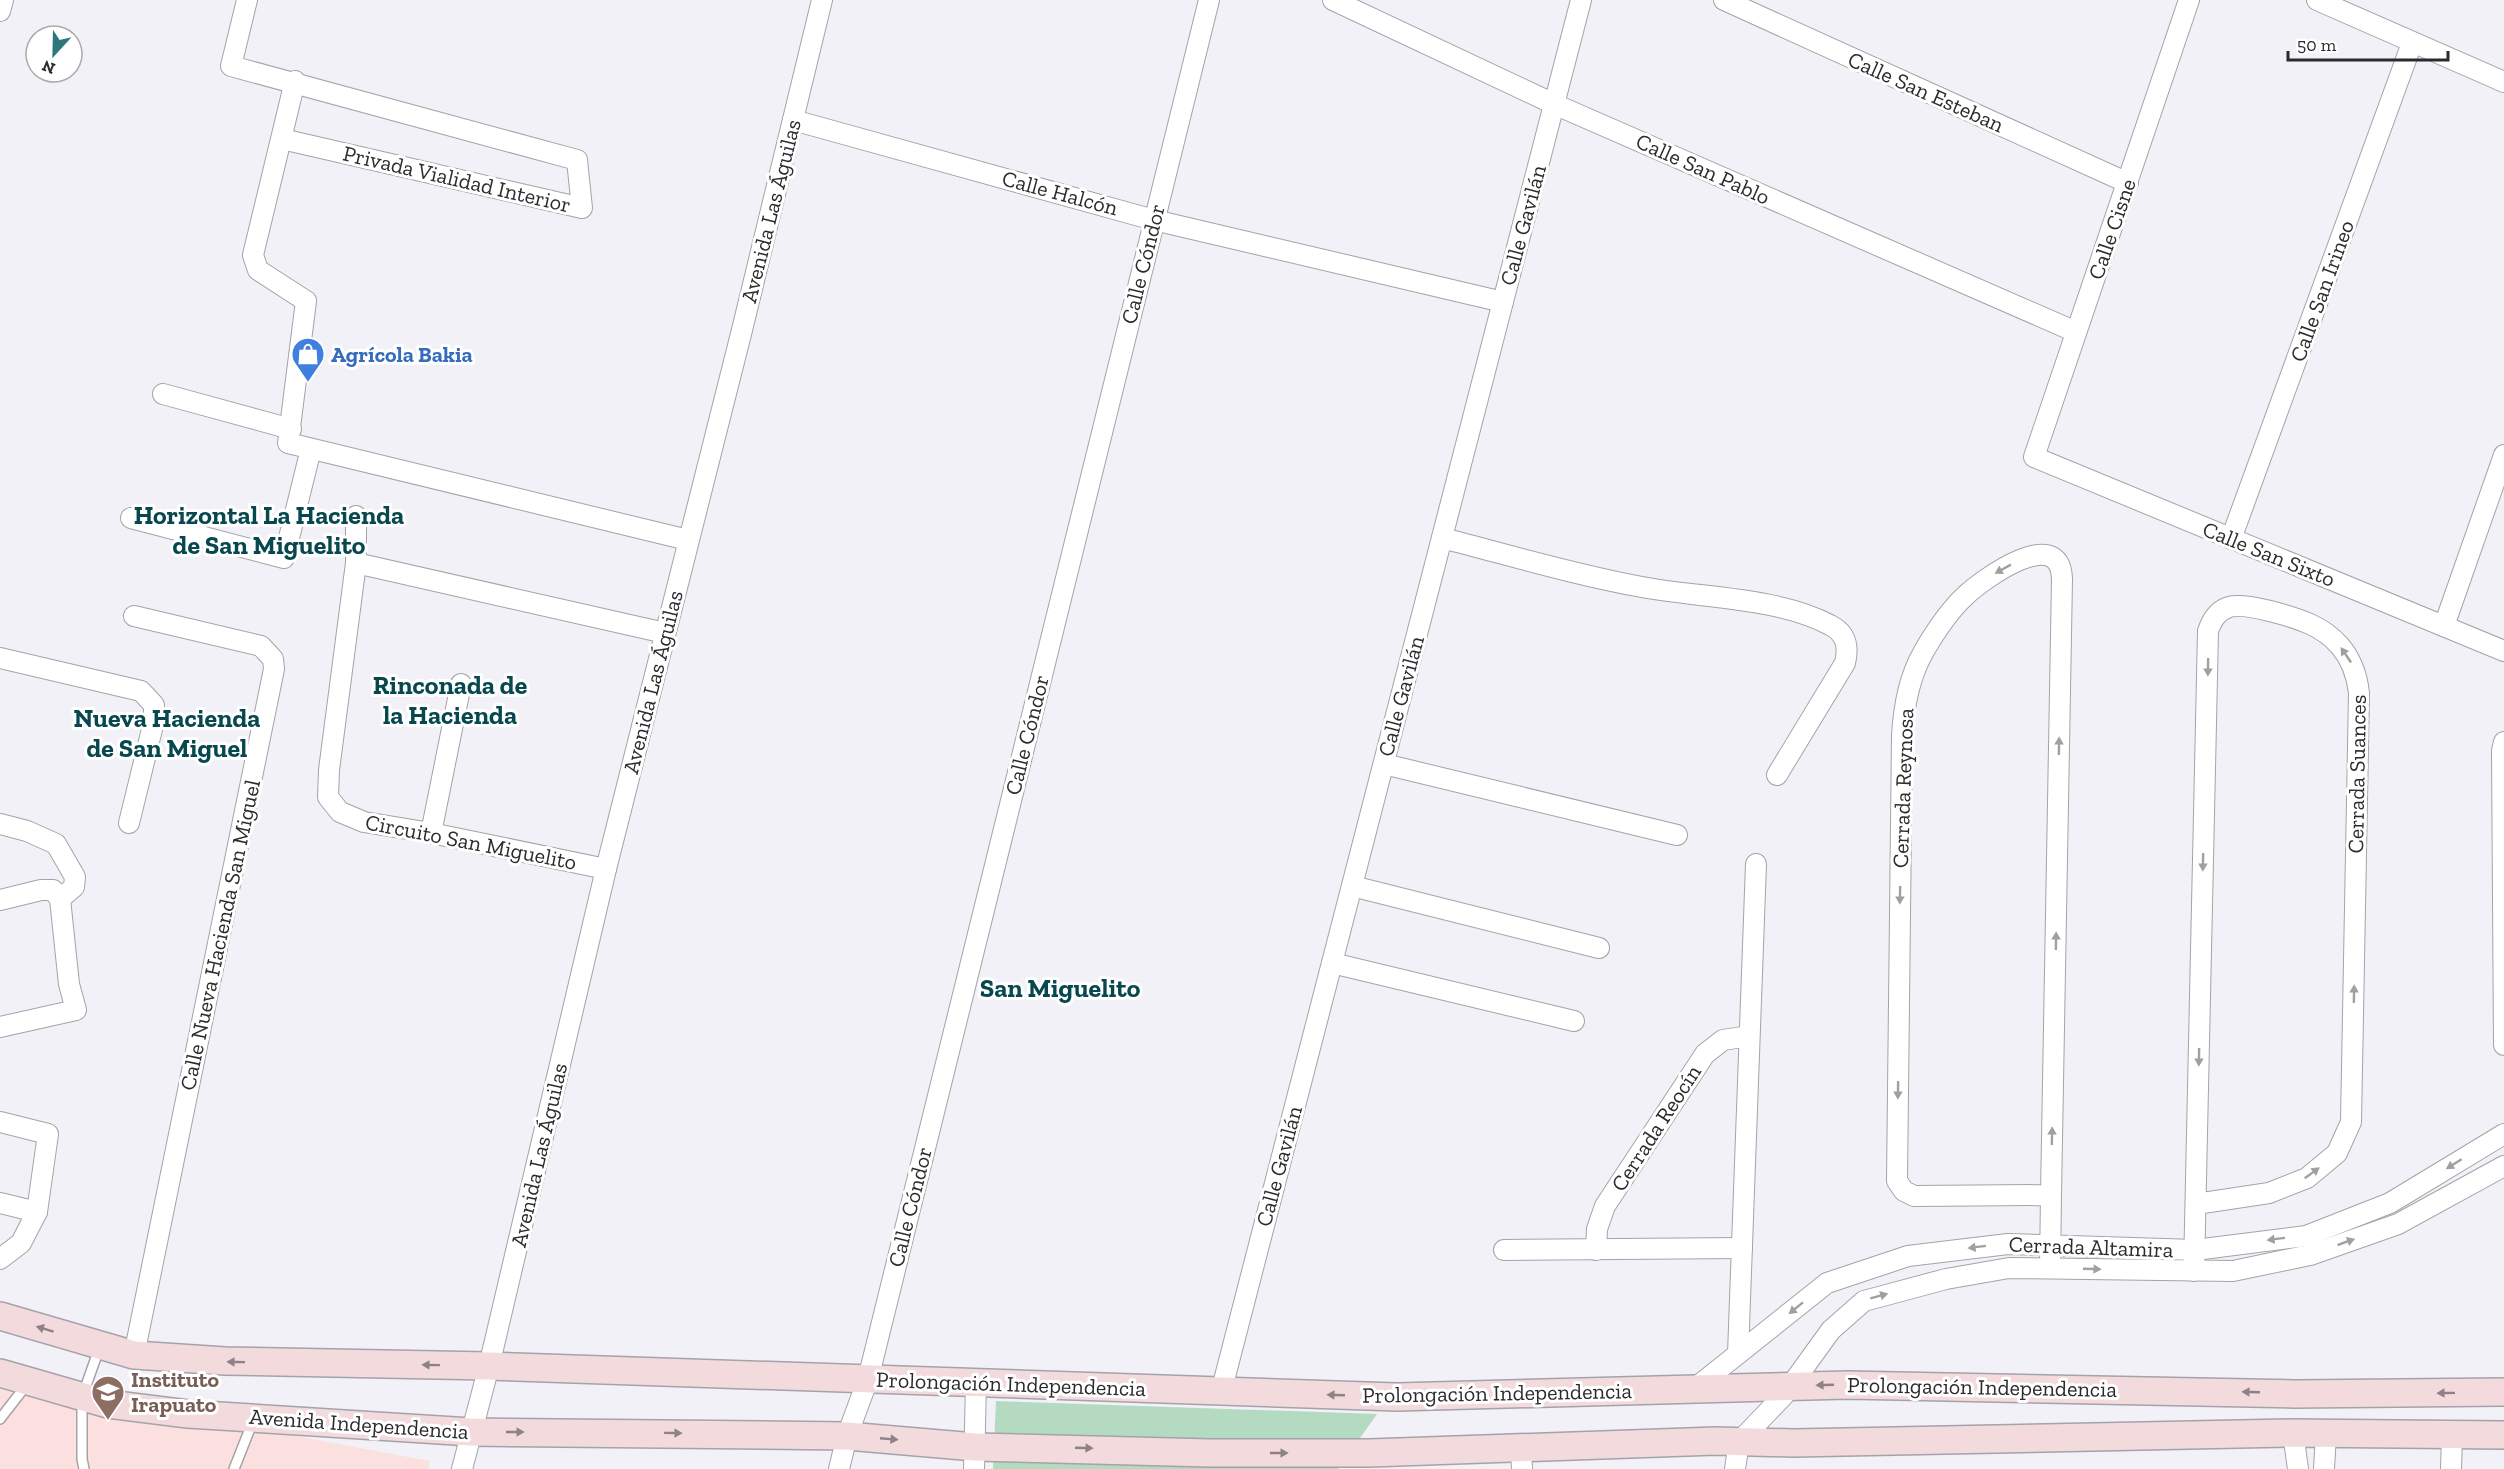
<svg xmlns="http://www.w3.org/2000/svg" width="2504" height="1469" viewBox="0 0 2504 1469" font-family="'Zilla Slab',serif">
<rect width="100%" height="100%" fill="#f2f1f7"/>
<path fill="#fce0e0" d="M0,1381L430,1461L428,1469H0Z"/>
<path fill="#b4dac1" d="M996,1401L1377,1414L1338,1469H993Z"/>
<g fill="none" stroke-linecap="round" stroke-linejoin="round">
<g stroke="#a4a3a9" stroke-width="12">
<g id="lane">
<path d="M0,1419L28,1383"/>
<path d="M84,1469L82,1459V1397L99,1349"/>
<path d="M234,1469L253,1421"/>
</g>
</g>
<g stroke="#a4a3a9" stroke-width="22">
<g id="street">
<path d="M247,0L231,66L577,160L582,208L282,139"/>
<path d="M1333,0L1554,104L2076,332"/>
<path d="M1724,0L2128,183"/>
<path d="M2189,0L2034,457L2504,651"/>
<path d="M2317,0L2504,82"/>
<path d="M0,11L3,0"/>
<path d="M295,81L253,255L258,270L306,301L288,443L688,540"/>
<path d="M793,120L1154,220L1503,302"/>
<path d="M163,394L291,429"/>
<path d="M356,516V563L329,770L328,797L340,812L364,822L431,833L606,869"/>
<path d="M131,518L284,558L311,449"/>
<path d="M1442,538C1509,555 1575,575 1642,587C1700,598 1778,597 1830,625C1846,633 1849,646 1845,663L1777,775"/>
<path d="M2231,539L2412,43"/>
<path d="M356,563L665,633"/>
<path d="M2444,626L2504,455"/>
<path d="M0,658L141,691L154,705V721L129,823"/>
<path d="M2504,742L2502,751L2504,1045"/>
<path d="M1384,764L1677,835"/>
<path d="M0,824L27,831L56,844L75,877L74,887L60,899"/>
<path d="M431,833L461,684"/>
<path d="M1352,886L1599,948"/>
<path d="M0,900L41,890H53L60,899L69,984L76,1010L0,1027"/>
<path d="M1332,963L1574,1021"/>
<path d="M0,1122L48,1134L37,1212L21,1243L0,1259"/>
<path d="M0,1203L37,1212"/>
<path d="M1504,1250L1742,1248"/>
<path d="M1596,1250L1597,1229L1605,1206L1705,1054L1723,1040L1749,1036"/>
<path d="M2050,1268L2051,1195L2062,579C2060,523 1983,579 1965,596C1949,611 1935,632 1924,651C1909,677 1904,705 1902,735L1897,1181L1904,1191L1914,1196L2051,1195"/>
<path d="M2194,1271L2208,631C2212,620 2217,611 2229,607C2246,602 2294,617 2310,624C2321,629 2333,638 2340,646C2352,660 2357,675 2359,693L2351,1122L2337,1153L2307,1178L2269,1193L2196,1204"/>
<path d="M1738,1354L1756,864"/>
<path d="M134,1355L274,669L273,659L261,646L134,616"/>
<path d="M1694,1389L1827,1283L1908,1256L2008,1244L2195,1250L2306,1236L2390,1203L2504,1134"/>
<path d="M1221,1392L1581,0"/>
<path d="M2293,1433L2298,1469"/>
<path d="M1521,1449L1522,1469"/>
<path d="M462,1469L489,1366L606,869L742,330L822,0"/>
<path d="M839,1469L847,1436L868,1379L1209,0"/>
<path d="M974,1469L976,1383"/>
<path d="M1735,1469L1739,1442L1784,1395L1831,1330L1864,1301L1946,1279L2009,1268L2233,1271L2310,1255L2398,1224L2504,1166"/>
<path d="M2324,1469L2326,1434"/>
<path d="M2451,1469L2452,1435"/>
</g>
</g>
<g stroke="#a4a3a9" stroke-width="30">
<g id="secondary">
<path d="M0,1316L134,1355L225,1361L489,1366L1397,1397L1848,1385L2295,1394L2504,1392"/>
<path d="M0,1373L108,1404L188,1414L471,1432L847,1436L975,1447L1210,1453H1370L1716,1441L1794,1443L2293,1433L2504,1435"/>
</g>
</g>
<use href="#lane" stroke="#fff" stroke-width="9"/>
<use href="#street" stroke="#fff" stroke-width="20"/>
<use href="#secondary" stroke="#f2dadd" stroke-width="27"/>
</g>
<defs><path id="oneway-solid" d="M-6-.8H1V-3.2L6.5 0L1 3.2V.8H-6Z" transform="scale(1.5)"/></defs>
<g fill="#a0a0a0">
<use href="#oneway-solid" transform="translate(2003 569) rotate(151)"/>
<use href="#oneway-solid" transform="translate(2346 655) rotate(-124)"/>
<use href="#oneway-solid" transform="translate(2208 667) rotate(91)"/>
<use href="#oneway-solid" transform="translate(2059 746) rotate(-89)"/>
<use href="#oneway-solid" transform="translate(2203 862) rotate(91)"/>
<use href="#oneway-solid" transform="translate(1900 895) rotate(91)"/>
<use href="#oneway-solid" transform="translate(2056 941) rotate(-89)"/>
<use href="#oneway-solid" transform="translate(2354 994) rotate(-89)"/>
<use href="#oneway-solid" transform="translate(2199 1057) rotate(91)"/>
<use href="#oneway-solid" transform="translate(1898 1090) rotate(91)"/>
<use href="#oneway-solid" transform="translate(2052 1136) rotate(-89)"/>
<use href="#oneway-solid" transform="translate(2454 1164) rotate(148)"/>
<use href="#oneway-solid" transform="translate(2312 1173) rotate(-36)"/>
<use href="#oneway-solid" transform="translate(2276 1239) rotate(173)"/>
<use href="#oneway-solid" transform="translate(2346 1242) rotate(-20)"/>
<use href="#oneway-solid" transform="translate(1977 1247) rotate(173)"/>
<use href="#oneway-solid" transform="translate(2092 1269) rotate(2)"/>
<use href="#oneway-solid" transform="translate(1879 1296) rotate(-15)"/>
<use href="#oneway-solid" transform="translate(1796 1308) rotate(141)"/>
</g>
<g fill="#8e8285">
<use href="#oneway-solid" transform="translate(45 1329) rotate(-163)"/>
<use href="#oneway-solid" transform="translate(236 1362) rotate(-179)"/>
<use href="#oneway-solid" transform="translate(431 1365) rotate(-179)"/>
<use href="#oneway-solid" transform="translate(1825 1385) rotate(178)"/>
<use href="#oneway-solid" transform="translate(2251 1392) rotate(-178)"/>
<use href="#oneway-solid" transform="translate(2446 1393) rotate(179)"/>
<use href="#oneway-solid" transform="translate(1336 1395) rotate(-178)"/>
<use href="#oneway-solid" transform="translate(515 1432)"/>
<use href="#oneway-solid" transform="translate(673 1433) rotate(1)"/>
<use href="#oneway-solid" transform="translate(889 1439) rotate(5)"/>
<use href="#oneway-solid" transform="translate(1084 1448) rotate(2)"/>
<use href="#oneway-solid" transform="translate(1279 1453)"/>
</g>
<defs>
<g id="shop-pin" transform="scale(1.725)"><path d="M0 17L-7.5 6A9.5 9.5 0 1 1 7.5 6Z" fill="#3f7fe0" stroke="#fff"/><path d="M-5-2.5h2.3a2.7 3.5 0 0 1 5.4 0H5L5.5 6h-11ZM-1.5-2.5h3a1.5 2.3 0 0 0-3 0Z" fill="#fff"/></g>
<g id="school-pin" transform="scale(1.725)"><path d="M0 17L-7.5 6A9.5 9.5 0 1 1 7.5 6Z" fill="#8d6e63" stroke="#fff"/><path d="M0-5L7-2L0 1L-7-2ZM-4 1L0 2.5L4 1V4Q0 6-4 4Z" fill="#fff"/></g>
</defs>
<g fill-rule="evenodd">
<use href="#shop-pin" x="308" y="354"/>
<use href="#school-pin" x="108" y="1392"/>
</g>
<g text-anchor="middle" dominant-baseline="central" stroke-width="6" stroke-linejoin="round" paint-order="stroke">
<g font-size="22" fill="#2b2b2d" stroke="#fff">
<text transform="translate(1926 92) rotate(24)">Calle San Esteban</text>
<text transform="translate(1703 169) rotate(24)">Calle San Pablo</text>
<text transform="translate(457 179) rotate(13)">Privada Vialidad Interior</text>
<text transform="translate(1060 193) rotate(15)">Calle Halcón</text>
<text transform="translate(771 211) rotate(-76)">Avenida Las Águilas</text>
<text transform="translate(1523 225) rotate(-75)">Calle Gavilán</text>
<text transform="translate(2112 229) rotate(-71)">Calle Cisne</text>
<text transform="translate(1143 264) rotate(-76)">Calle Cóndor</text>
<text transform="translate(2322 291) rotate(-70)">Calle San Irineo</text>
<text transform="translate(2269 554) rotate(22)">Calle San Sixto</text>
<text transform="translate(653 682) rotate(-76)">Avenida Las Águilas</text>
<text transform="translate(1401 696) rotate(-75)">Calle Gavilán</text>
<text transform="translate(1027 735) rotate(-76)">Calle Cóndor</text>
<text transform="translate(2357 774) rotate(-89)">Cerrada Suances</text>
<text transform="translate(1903 788) rotate(-88)">Cerrada Reynosa</text>
<text transform="translate(471 842) rotate(11)">Circuito San Miguelito</text>
<text transform="translate(220 935) rotate(-78)">Calle Nueva Hacienda San Miguel</text>
<text transform="translate(1656 1128) rotate(-57)">Cerrada Reocín</text>
<text transform="translate(539 1155) rotate(-77)">Avenida Las Águilas</text>
<text transform="translate(1279 1166) rotate(-75)">Calle Gavilán</text>
<text transform="translate(910 1207) rotate(-76)">Calle Cóndor</text>
<text transform="translate(2091 1247) rotate(2)">Cerrada Altamira</text>
<text transform="translate(1011 1384) rotate(2)">Prolongación Independencia</text>
<text transform="translate(1982 1387) rotate(1)">Prolongación Independencia</text>
<text transform="translate(1497 1393) rotate(-1)">Prolongación Independencia</text>
<text transform="translate(359 1424) rotate(4)">Avenida Independencia</text>
</g>
<g font-size="22" font-weight="bold" fill="#366cbe" stroke="#fff" text-anchor="start">
<text x="331" y="354">Agrícola Bakia</text>
</g>
<g font-size="22" font-weight="bold" fill="#785e54" stroke="#fff" text-anchor="start">
<text x="131" y="1379">Instituto<tspan x="131" dy="25">Irapuato</tspan></text>
</g>
<g font-size="26" font-weight="bold" fill="#06484d" stroke="#fff">
<text x="269" y="515">Horizontal La Hacienda<tspan x="269" dy="30">de San Miguelito</tspan></text>
<text x="450" y="685">Rinconada de<tspan x="450" dy="30">la Hacienda</tspan></text>
<text x="167" y="718">Nueva Hacienda<tspan x="167" dy="30">de San Miguel</tspan></text>
<text x="1060" y="988">San Miguelito</text>
</g>
</g>
<g transform="translate(54 54) rotate(202)"><circle r="28" fill="#ffffff" stroke="#aaaaab" stroke-width="1.5"/>
<path d="M0-4.5L10 22L0 15L-10 22Z" fill="#2d777d"/>
<text y="-9" font-size="16" font-weight="bold" text-anchor="middle" fill="#2b2b2d">N</text>
</g>
<path d="M2288 51v9h160v-9" fill="none" stroke="#2b2b2d" stroke-width="3"/>
<text x="2297" y="51" font-size="18" fill="#2b2b2d" stroke="#ffffff" stroke-width="4.5" paint-order="stroke">50 m</text>
</svg>
